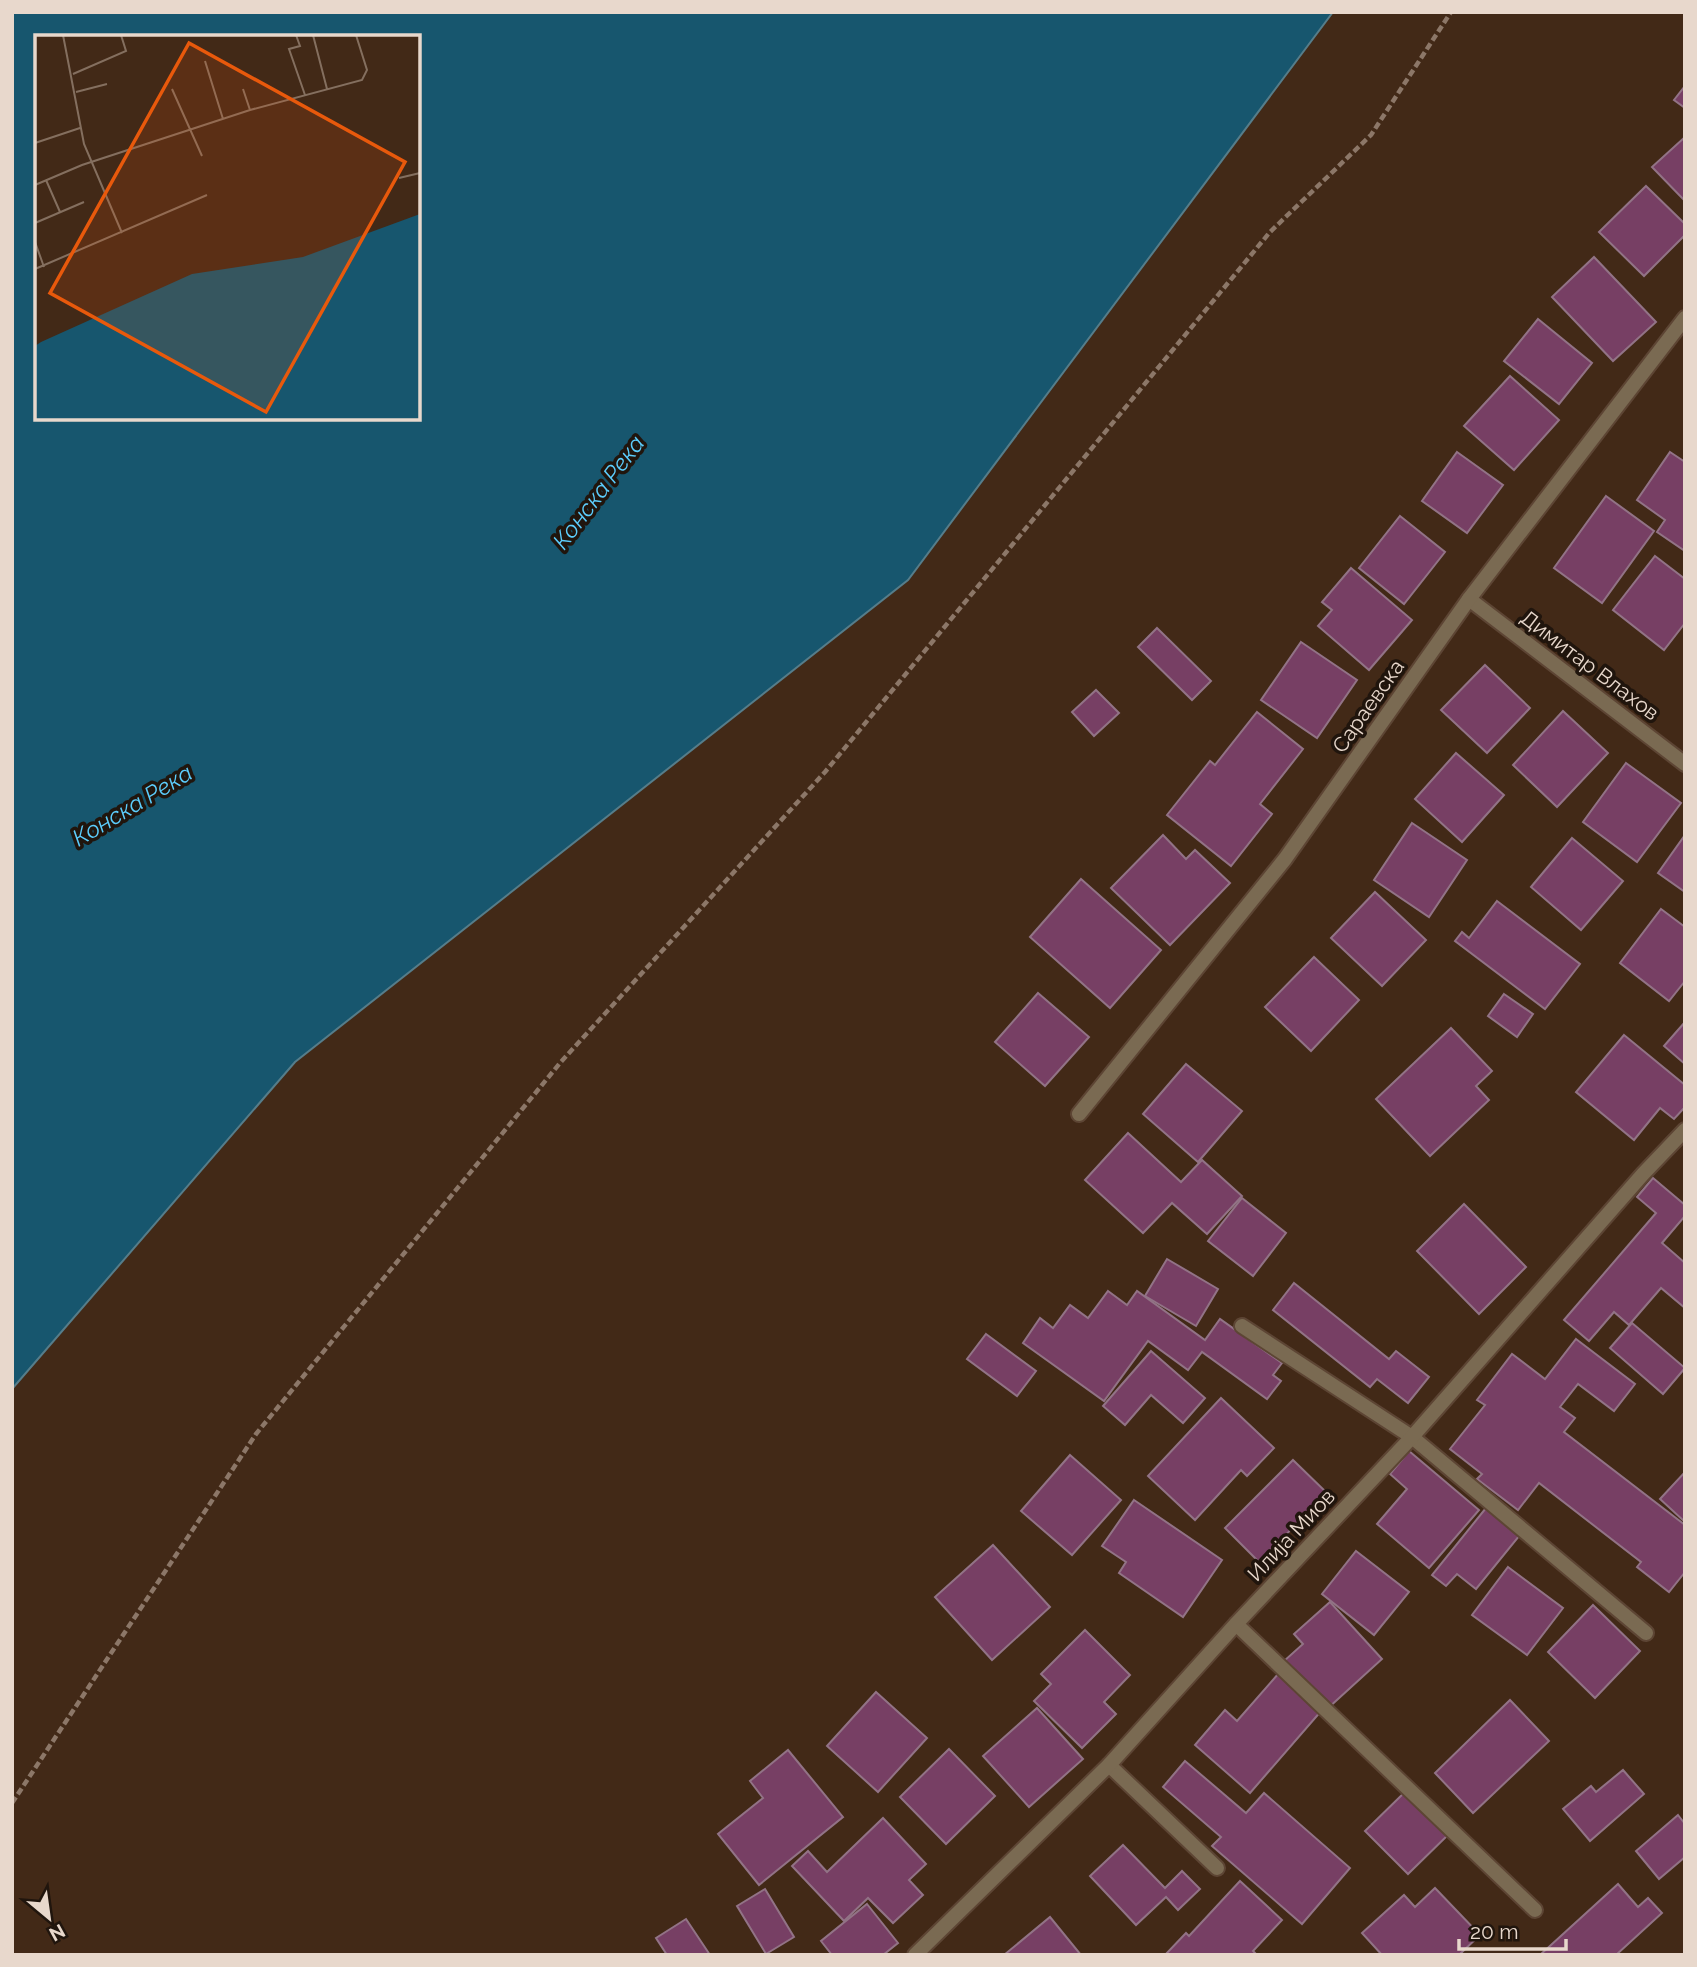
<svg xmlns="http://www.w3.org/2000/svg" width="1697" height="1967" viewBox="0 0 1697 1967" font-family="Raleway,sans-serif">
<rect width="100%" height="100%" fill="#422917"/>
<path fill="#17566e" stroke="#567d8a" stroke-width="2" fill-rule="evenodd" d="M12,12H1333L908,580L295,1062L12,1389ZM37,37H418V418H37Z"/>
<g fill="#773f64" stroke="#927386" stroke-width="2">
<path d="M1685,86V108L1674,100Z"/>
<path d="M1685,137V201L1652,167Z"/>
<path d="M1646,186L1685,224V235L1644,276L1599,232Z"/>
<path d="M1594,257L1656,322L1613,361L1552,297Z"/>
<path d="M1538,319L1592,363L1559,404L1504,361Z"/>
<path d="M1510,376L1559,420L1514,470L1464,426Z"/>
<path d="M1457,452L1503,485L1467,533L1422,501Z"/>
<path d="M1670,452L1685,462V551L1657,532L1665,520L1637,500Z"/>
<path d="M1606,496L1654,531L1602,603L1554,568Z"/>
<path d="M1400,516L1445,552L1404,604L1359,568Z"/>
<path d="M1655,556L1685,579V623L1664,650L1613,610Z"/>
<path d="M1351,568L1412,620L1369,670L1318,626L1332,610L1322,602Z"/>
<path d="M1157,628L1211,681L1192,700L1138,647Z"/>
<path d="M1301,642L1357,680L1317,738L1261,700Z"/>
<path d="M1485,665L1530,708L1487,753L1441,710Z"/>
<path d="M1096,690L1119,713L1094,736L1072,712Z"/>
<path d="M1563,711L1608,753L1557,807L1513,765Z"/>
<path d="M1257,712L1303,749L1260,804L1272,814L1231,866L1167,815L1210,761L1215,765Z"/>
<path d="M1456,753L1504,795L1462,842L1415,799Z"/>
<path d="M1626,763L1681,803L1637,862L1583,822Z"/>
<path d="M1412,823L1467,860L1429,917L1374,880Z"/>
<path d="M1163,835L1186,859L1195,850L1230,883L1170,945L1111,888Z"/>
<path d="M1685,835V892L1658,873Z"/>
<path d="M1572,838L1623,881L1581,930L1531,887Z"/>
<path d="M1081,879L1161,950L1110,1008L1030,937Z"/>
<path d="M1375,892L1426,940L1382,986L1331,938Z"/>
<path d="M1497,901L1580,964L1545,1009L1455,941L1462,932L1469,938Z"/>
<path d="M1661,909L1685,927V981L1669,1001L1620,963Z"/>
<path d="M1314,957L1359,1000L1311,1051L1265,1007Z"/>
<path d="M1038,993L1089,1037L1045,1086L995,1042Z"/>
<path d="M1504,994L1533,1014L1517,1037L1488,1016Z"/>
<path d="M1685,1022V1064L1664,1046Z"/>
<path d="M1451,1028L1492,1071L1476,1086L1489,1100L1430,1156L1376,1099Z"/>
<path d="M1624,1035L1685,1085V1107L1674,1119L1660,1108L1634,1140L1576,1092Z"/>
<path d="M1186,1064L1242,1111L1198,1162L1143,1114Z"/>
<path d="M1128,1133L1181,1182L1202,1160L1242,1196L1207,1234L1172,1203L1143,1233L1085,1180Z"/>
<path d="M1653,1178L1685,1205V1216L1662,1243L1685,1263V1308L1661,1288L1629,1325L1614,1312L1589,1341L1564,1320L1656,1213L1637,1197Z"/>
<path d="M1242,1198L1286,1233L1253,1276L1208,1241Z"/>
<path d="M1464,1204L1526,1267L1479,1314L1417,1251Z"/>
<path d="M1167,1259L1218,1289L1196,1326L1145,1296Z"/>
<path d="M1294,1283L1389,1359L1396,1351L1429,1377L1408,1403L1377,1379L1370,1387L1273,1310Z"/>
<path d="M1108,1291L1127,1305L1137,1291L1205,1340L1220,1319L1282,1363L1273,1375L1281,1381L1267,1399L1202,1352L1188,1370L1148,1341L1104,1401L1023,1343L1040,1318L1053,1328L1070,1305L1088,1318Z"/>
<path d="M1632,1323L1685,1368L1663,1394L1610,1348Z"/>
<path d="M986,1334L1036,1371L1017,1396L967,1359Z"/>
<path d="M1576,1339L1635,1384L1614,1411L1578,1384L1560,1407L1575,1418L1564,1432L1685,1525V1572L1669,1592L1637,1567L1641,1562L1539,1483L1518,1510L1477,1479L1482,1474L1450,1449L1485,1405L1477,1400L1512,1354L1545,1379Z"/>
<path d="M1151,1351L1205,1398L1183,1423L1151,1395L1125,1425L1103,1406Z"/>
<path d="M1221,1398L1274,1448L1247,1476L1241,1470L1195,1520L1148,1476Z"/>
<path d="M1409,1451L1479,1510L1429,1568L1377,1524L1407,1489L1390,1474Z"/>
<path d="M1070,1455L1121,1500L1072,1555L1021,1511Z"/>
<path d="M1293,1460L1327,1493L1259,1562L1225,1528Z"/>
<path d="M1685,1472V1522L1660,1499Z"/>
<path d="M1134,1500L1222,1560L1183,1617L1119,1573L1126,1562L1102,1546Z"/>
<path d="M1486,1508L1520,1535L1476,1589L1457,1574L1446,1586L1432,1575Z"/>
<path d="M993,1545L1050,1607L992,1660L935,1597Z"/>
<path d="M1356,1551L1409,1592L1374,1635L1322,1594Z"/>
<path d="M1508,1567L1563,1608L1527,1655L1472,1615Z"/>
<path d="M1330,1602L1382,1659L1327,1709L1284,1661L1303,1644L1294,1634Z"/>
<path d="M1593,1605L1640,1651L1595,1698L1548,1652Z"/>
<path d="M1085,1630L1130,1675L1104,1702L1116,1714L1082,1748L1034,1701L1051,1684L1041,1674Z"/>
<path d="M1279,1673L1322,1710L1250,1793L1195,1745L1225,1710L1237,1721Z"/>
<path d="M876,1692L927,1738L878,1792L827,1746Z"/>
<path d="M1510,1700L1549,1741L1473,1813L1435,1773Z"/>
<path d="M1037,1708L1083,1759L1029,1807L983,1756Z"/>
<path d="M949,1749L995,1796L946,1844L900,1797Z"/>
<path d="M788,1750L843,1817L759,1885L718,1834L763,1798L750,1781Z"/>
<path d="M1185,1761L1246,1813L1264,1793L1350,1868L1302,1924L1212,1846L1221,1837L1163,1787Z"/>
<path d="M1623,1770L1644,1794L1590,1841L1563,1809L1591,1786L1596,1792Z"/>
<path d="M1408,1789L1451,1832L1408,1874L1365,1831Z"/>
<path d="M1678,1815L1685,1824V1857L1659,1879L1636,1851Z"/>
<path d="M883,1818L926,1864L909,1880L923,1895L893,1923L868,1898L844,1921L792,1866L808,1851L827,1872Z"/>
<path d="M1123,1845L1165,1888L1182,1871L1200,1889L1178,1910L1166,1897L1136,1925L1090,1876Z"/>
<path d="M1240,1881L1282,1920L1253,1951L1257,1955H1165L1186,1933L1189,1936Z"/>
<path d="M1618,1884L1638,1907L1648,1898L1662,1913L1616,1955H1540Z"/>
<path d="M1435,1888L1480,1935L1459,1955H1382L1362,1933L1404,1895L1415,1907Z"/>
<path d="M765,1889L794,1937L766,1954L737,1906Z"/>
<path d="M867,1904L898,1943L883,1955H832L821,1941Z"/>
<path d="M1050,1917L1081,1955H1004Z"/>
<path d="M686,1919L710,1955H667L656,1938Z"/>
</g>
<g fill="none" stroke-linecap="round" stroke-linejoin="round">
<g stroke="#5d4534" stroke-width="18">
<g id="minor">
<path d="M1469,599L1685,764"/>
<path d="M1079,1114L1285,859L1469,599L1685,318"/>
<path d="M1242,1326L1412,1437L1646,1633"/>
<path d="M1236,1624L1535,1910"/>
<path d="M1109,1765L1217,1868"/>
<path d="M915,1955L1109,1765L1236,1624L1412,1437L1643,1174L1685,1130"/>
</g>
</g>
<path stroke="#8c7768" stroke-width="4.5" stroke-dasharray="7 3.5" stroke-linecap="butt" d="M12,1803L256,1434L560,1063L825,772L1270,232L1371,135L1451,12"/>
<use href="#minor" stroke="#7a6a52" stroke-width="14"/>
</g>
<g text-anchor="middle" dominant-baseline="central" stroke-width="7" stroke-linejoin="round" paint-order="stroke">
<g font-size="21" fill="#e8d8cc" stroke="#20150d">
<text transform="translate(1590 665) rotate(37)">Димитар Влахов</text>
<text transform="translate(1368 706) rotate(-55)">Сараевска</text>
<text transform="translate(1291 1535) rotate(-47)">Илија Миов</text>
</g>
<g font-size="23" font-style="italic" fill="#5ccdfc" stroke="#20150d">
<text transform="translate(598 492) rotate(-53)">Конска Река</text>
<text transform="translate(132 805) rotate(-31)">Конска Река</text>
</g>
</g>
<g transform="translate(35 35)">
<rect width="385" height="385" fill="#422917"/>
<path d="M385,179V385H0V311L6,307L157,239L268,222Z" fill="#17566e"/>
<path fill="none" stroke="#846f5f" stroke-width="2" d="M28,0L49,109L87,198M261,0L265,11L254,14L270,60M278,0L292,54M170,26L188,84M38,39L91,16L86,0M137,54L167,121M208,54L215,75M41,57L72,49M0,108L45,93M364,143L385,138M11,145L25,177M0,150L47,130L215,75L327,45L332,35L321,0M0,188L49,167M0,207L9,232M0,234L172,160"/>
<path fill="#e8590c" fill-opacity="0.15" stroke="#e8590c" stroke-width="3.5" d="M154,8L370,127L231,377L15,258Z"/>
<rect width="385" height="385" fill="none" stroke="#e8d8cc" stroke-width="3.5"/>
</g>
<rect width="1697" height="1967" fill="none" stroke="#e8d8cc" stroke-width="28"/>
<g transform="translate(49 1918) rotate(151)" stroke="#20150d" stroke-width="5" paint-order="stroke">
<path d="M0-5L12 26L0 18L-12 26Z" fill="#e8d8cc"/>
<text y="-10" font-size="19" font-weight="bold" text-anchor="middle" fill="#e8d8cc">N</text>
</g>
<path d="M1459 1939v10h107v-10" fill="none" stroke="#e8d8cc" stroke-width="3.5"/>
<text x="1470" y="1939" font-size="21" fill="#e8d8cc" stroke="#20150d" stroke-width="5" paint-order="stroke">20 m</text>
</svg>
